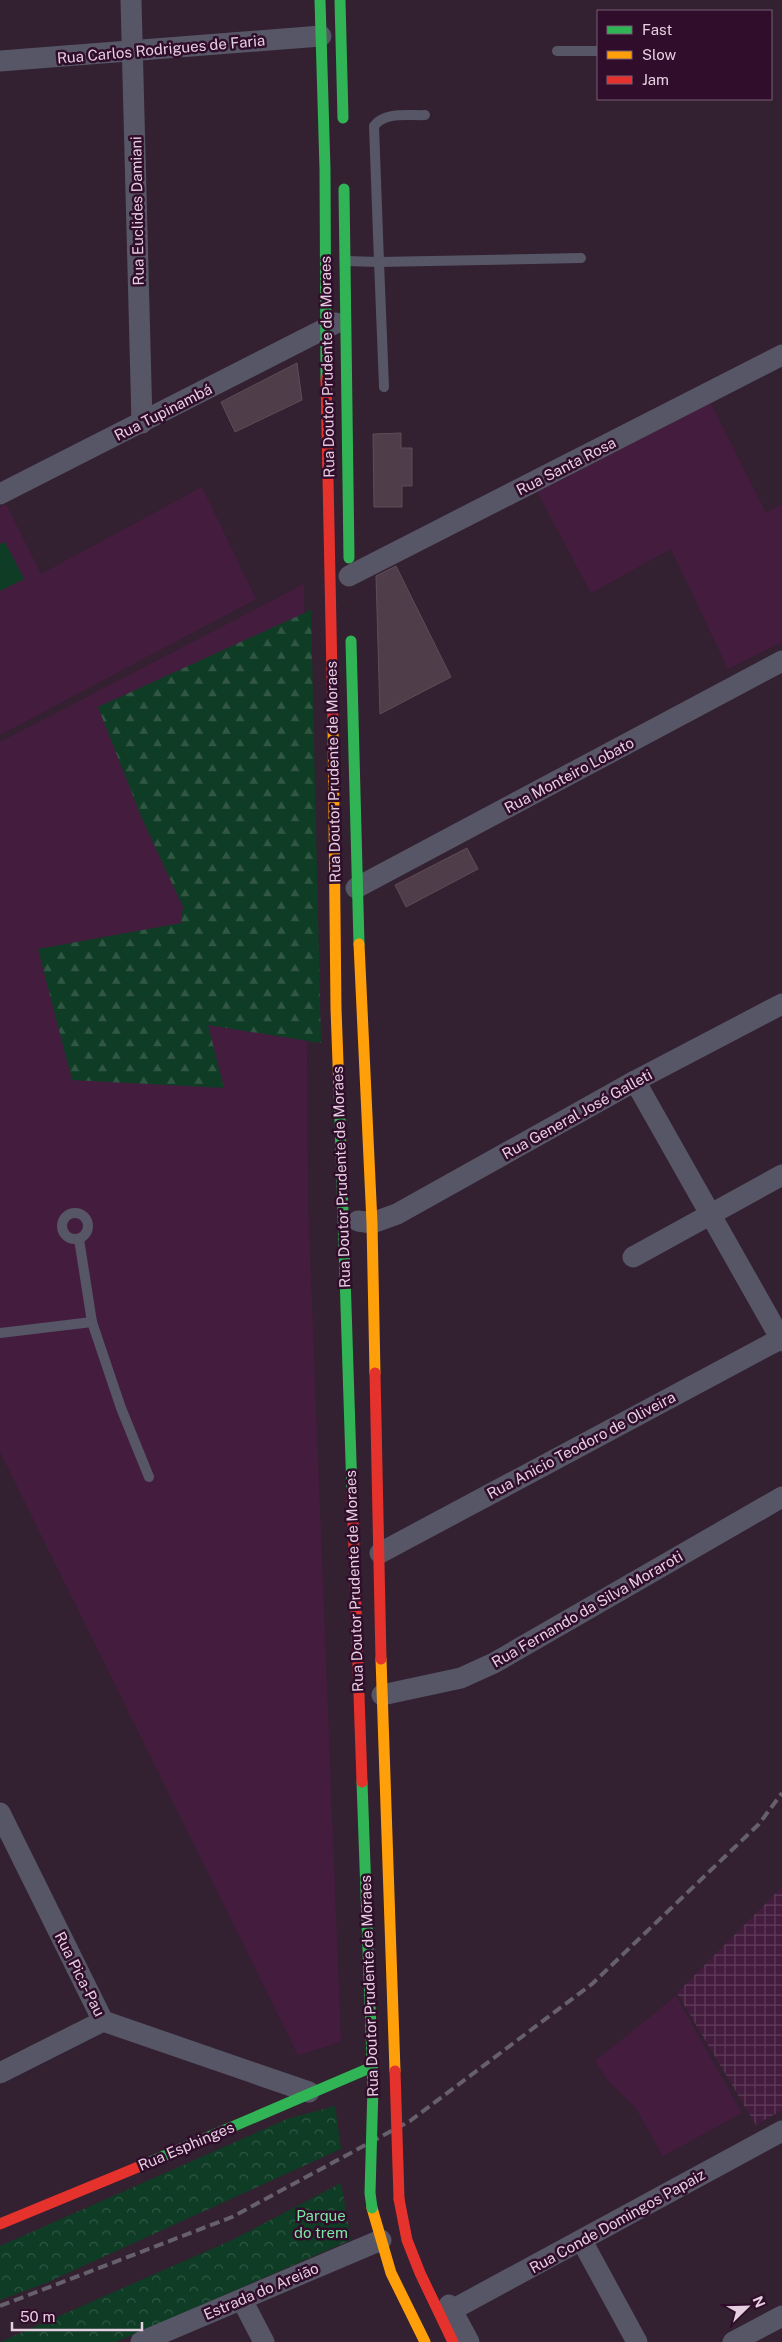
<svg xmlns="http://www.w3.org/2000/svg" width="782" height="2342" viewBox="0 0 782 2342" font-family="'Public Sans',sans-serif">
<defs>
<pattern id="industrial-grid" width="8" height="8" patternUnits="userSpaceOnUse" patternTransform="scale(1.25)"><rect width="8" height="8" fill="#441d3e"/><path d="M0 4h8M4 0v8" fill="none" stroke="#5f3d5a"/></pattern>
<pattern id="forest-firs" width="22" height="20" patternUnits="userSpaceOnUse" patternTransform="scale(1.25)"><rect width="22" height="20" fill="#0e3c24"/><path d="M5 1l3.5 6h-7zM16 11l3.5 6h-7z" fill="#315744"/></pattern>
<pattern id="park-crowns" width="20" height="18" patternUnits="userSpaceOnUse" patternTransform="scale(1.25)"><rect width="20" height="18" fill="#0e3c24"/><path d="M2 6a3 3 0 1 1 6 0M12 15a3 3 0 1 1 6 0" fill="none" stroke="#315744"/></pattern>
</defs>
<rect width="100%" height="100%" fill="#332030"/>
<g fill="#441d3e">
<path d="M708,398L766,513L782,504V642L728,669L671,549L591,593L535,488Z"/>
<path d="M202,487L256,599L0,735V507L6,504L41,574Z"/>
<path d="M304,584L308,1203L341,2042L298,2055L0,1452V742Z"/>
<path d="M676,1996L742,2113L663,2156L635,2107L608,2081L595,2061Z"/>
</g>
<path fill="url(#industrial-grid)" d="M782,1887V2110L756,2125L677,1993Z"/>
<path fill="url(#forest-firs)" d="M311,610L321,1043L208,1025L224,1088L72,1080L38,949L181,923L183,907L143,821L98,707Z"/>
<g fill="url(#park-crowns)">
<path d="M335,2106L341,2149L46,2283L0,2300V2246L287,2119Z"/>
<path d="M341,2183L351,2240L116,2342H0L232,2240Z"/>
</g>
<path fill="#0e3c24" d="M5,542L24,579L0,591V544Z"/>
<g fill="#4f3e49" stroke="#5e4c57">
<path d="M297,363L302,400L235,432L221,402Z"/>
<path d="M401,433V448H412V486H402V507H374L373,434Z"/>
<path d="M396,566L451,677L380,714L376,576Z"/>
<path d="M467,848L478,869L406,907L395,885Z"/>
</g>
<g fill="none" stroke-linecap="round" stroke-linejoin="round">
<g stroke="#565666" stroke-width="10">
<path d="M557,51H598"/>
<path d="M346,261L379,262L374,126C385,111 409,116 425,115"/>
<path d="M384,387L379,262L581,258"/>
<circle cx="75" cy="1226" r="13"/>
<path d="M79,1239L92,1322L121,1408L149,1477"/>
<path d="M0,1333L92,1322"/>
</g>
<g stroke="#565666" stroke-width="21">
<path d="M131,0L142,423"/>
<path d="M0,61L321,36"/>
<path d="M0,494L336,323"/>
<path d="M349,576L782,355"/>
<path d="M356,888L782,661"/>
<path d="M635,1081L782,1341"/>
<path d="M358,1221L372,1223L397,1214L635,1081L782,1004"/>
<path d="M633,1257L782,1175"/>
<path d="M380,1553L782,1338"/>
<path d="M382,1695L461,1678L494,1663L782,1497"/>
<path d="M0,1813L103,2021L309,2092"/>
<path d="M0,2073L103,2021"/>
<path d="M582,2241L637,2342"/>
<path d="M242,2300L264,2342"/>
<path d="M449,2305L469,2342"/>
<path d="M452,2310L782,2131"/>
<path d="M141,2342L381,2240"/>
<path d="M733,2342L782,2316"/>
</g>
<g stroke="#30b455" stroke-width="11">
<path d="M320,0L325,169L326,379"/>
<path d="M340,0L343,118"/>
<path d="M344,189L349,558"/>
<path d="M351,641L359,944"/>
<path d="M339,1090L352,1492"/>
<path d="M362,1782L373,2087"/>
<path d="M143,2165L372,2067"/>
</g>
<g stroke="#ff9f0a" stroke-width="11">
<path d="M333,725L336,1008L339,1090"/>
<path d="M359,944L372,1223L375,1373"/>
<path d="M381,1659L395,2071"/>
<path d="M372,2208L391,2273L425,2342"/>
</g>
<g stroke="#e5322d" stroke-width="11">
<path d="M326,379L333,725"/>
<path d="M375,1373L381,1659"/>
<path d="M352,1492L362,1782"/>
<path d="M399,2199L407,2240L420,2273L453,2342"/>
<path d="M0,2224L143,2165"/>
</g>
<path stroke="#665f6c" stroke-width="4" stroke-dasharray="10 5" stroke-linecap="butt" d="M0,2306L232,2217L410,2121L592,1984L759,1824L782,1793"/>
<path stroke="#30b455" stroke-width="11" d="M372,2208L370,2193L373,2087"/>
<path stroke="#e5322d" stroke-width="11" d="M395,2071L399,2199"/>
</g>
<g text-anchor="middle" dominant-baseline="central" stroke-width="5" stroke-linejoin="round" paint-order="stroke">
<g font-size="15" fill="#e7cfe2" stroke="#300e2b">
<text transform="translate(161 49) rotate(-5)">Rua Carlos Rodrigues de Faria</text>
<text transform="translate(137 211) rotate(-91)">Rua Euclides Damiani</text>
<text transform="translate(327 367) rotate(-91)">Rua Doutor Prudente de Moraes</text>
<text transform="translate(163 412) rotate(-27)">Rua Tupinambá</text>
<text transform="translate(566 466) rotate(-27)">Rua Santa Rosa</text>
<text transform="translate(333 772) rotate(-91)">Rua Doutor Prudente de Moraes</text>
<text transform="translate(569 775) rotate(-28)">Rua Monteiro Lobato</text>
<text transform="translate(577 1114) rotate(-29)">Rua General José Galleti</text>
<text transform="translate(341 1177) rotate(-92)">Rua Doutor Prudente de Moraes</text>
<text transform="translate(581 1445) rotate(-28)">Rua Anicio Teodoro de Oliveira</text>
<text transform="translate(354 1581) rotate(-92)">Rua Doutor Prudente de Moraes</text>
<text transform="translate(587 1609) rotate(-30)">Rua Fernando da Silva Moraroti</text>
<text transform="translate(80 1974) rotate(63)">Rua Pica-Pau</text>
<text transform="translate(369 1986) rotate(-92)">Rua Doutor Prudente de Moraes</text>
<text transform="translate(186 2146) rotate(-23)">Rua Esphinges</text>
<text transform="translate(617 2221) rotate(-29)">Rua Conde Domingos Papaiz</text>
<text transform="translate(261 2291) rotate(-23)">Estrada do Areião</text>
</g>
<g font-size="15" fill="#7be9a2" stroke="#300e2b">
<text x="321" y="2215">Parque<tspan x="321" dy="17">do trem</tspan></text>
</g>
</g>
<rect x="597" y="10" width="175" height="90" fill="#300e2b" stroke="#795b74"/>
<rect x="607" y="26" width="25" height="8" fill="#30b455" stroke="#795b74"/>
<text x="642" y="35" font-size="15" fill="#e7cfe2">Fast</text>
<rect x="607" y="51" width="25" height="8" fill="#ff9f0a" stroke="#795b74"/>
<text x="642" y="60" font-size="15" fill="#e7cfe2">Slow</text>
<rect x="607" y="76" width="25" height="8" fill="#e5322d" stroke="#795b74"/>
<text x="642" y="85" font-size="15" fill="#e7cfe2">Jam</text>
<g transform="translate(747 2307) rotate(67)" stroke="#300e2b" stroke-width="4" paint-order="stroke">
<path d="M0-4L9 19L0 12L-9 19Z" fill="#e7cfe2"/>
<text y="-8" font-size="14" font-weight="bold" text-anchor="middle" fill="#e7cfe2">N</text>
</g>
<path d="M12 2322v8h130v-8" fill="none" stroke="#e7cfe2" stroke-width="2.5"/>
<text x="20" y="2322" font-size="15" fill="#e7cfe2" stroke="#300e2b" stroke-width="4" paint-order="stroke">50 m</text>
</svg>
